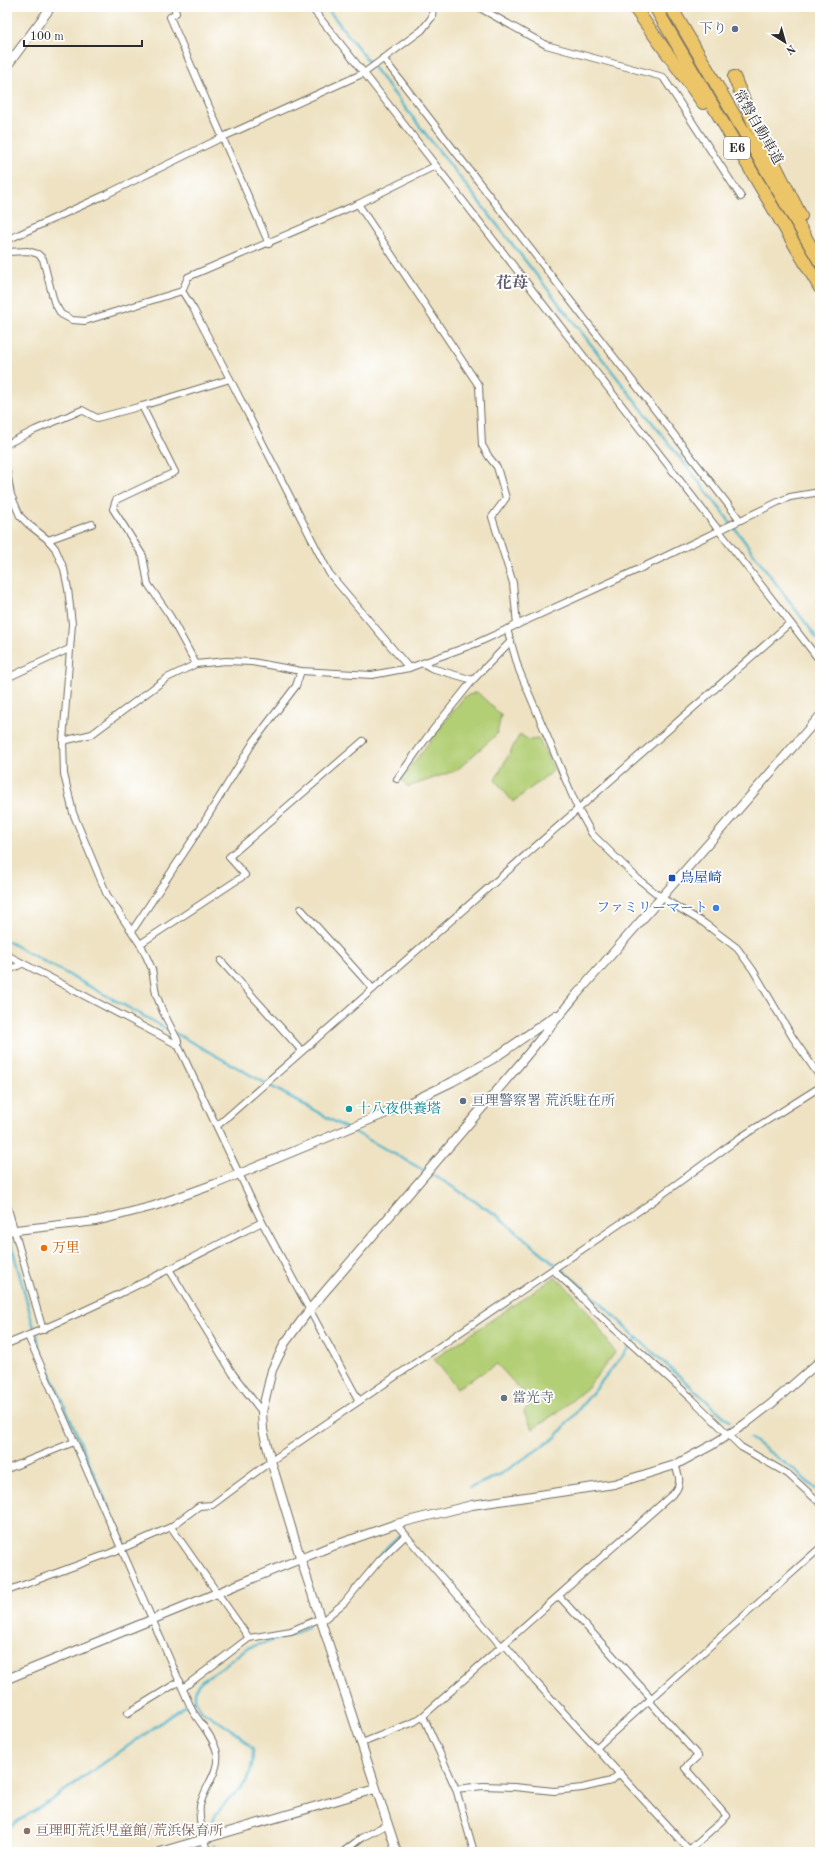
<svg xmlns="http://www.w3.org/2000/svg" width="827" height="1859" viewBox="0 0 827 1859" font-family="'Old Standard TT','Noto Serif JP',serif">
<rect width="100%" height="100%" fill="#fff"/>
<filter id="ink" filterUnits="userSpaceOnUse"><feTurbulence type="fractalNoise" baseFrequency=".025" numOctaves="2"/><feDisplacementMap in="SourceGraphic" scale="8" xChannelSelector="R" yChannelSelector="G"/><feConvolveMatrix kernelMatrix="1 2 1 2 8 2 1 2 1" color-interpolation-filters="sRGB"/></filter>
<filter id="wash" filterUnits="userSpaceOnUse"><feTurbulence type="fractalNoise" baseFrequency=".012" numOctaves="4" result="noise"/><feDisplacementMap in="SourceGraphic" scale="16" xChannelSelector="R" yChannelSelector="G"/><feGaussianBlur stdDeviation="0.9" result="paint"/><feColorMatrix in="noise" values="0 0 0 0 0 0 0 0 0 0 0 0 0 0 0 0 0 1.4 0 .05"/><feComposite in="paint" operator="in"/></filter>
<g filter="url(#wash)">
<rect width="100%" height="100%" fill="#eee2c2"/>
<g fill="#b3cf76" stroke="#6f7d50">
<path d="M477,692L501,715L497,734L457,770L408,787L401,779L464,697Z"/>
<path d="M520,734L528,740L539,739L554,770L513,802L495,780Z"/>
<path d="M555,1277C582,1299 597,1324 615,1353L587,1388L559,1411L533,1429L524,1413L530,1400L497,1364L457,1388L434,1359Z"/>
</g>
<g fill="none" stroke-linecap="round" stroke-linejoin="round">
<g stroke="#4bb3ca" stroke-width="2.5">
<path d="M326,7L721,510L820,642"/>
<path d="M7,941L171,1031"/>
<path d="M175,1033L346,1128"/>
<path d="M351,1130L445,1182L499,1217L593,1296L637,1338L730,1422"/>
<path d="M8,1232L34,1328"/>
<path d="M37,1335L39,1347L124,1543"/>
<path d="M750,1438L793,1469L820,1493"/>
<path d="M470,1488L501,1474L556,1437L637,1338"/>
<path d="M364,1574L388,1546L400,1535"/>
<path d="M327,1612L336,1606"/>
<path d="M195,1700L201,1710L238,1734L253,1749C253,1759 252,1771 247,1780C237,1797 213,1806 211,1830"/>
<path d="M192,1702L195,1700V1692L201,1681L221,1668L247,1648L292,1635L307,1627"/>
<path d="M7,1828L50,1801L186,1705"/>
<path d="M214,1845L216,1852"/>
</g>
</g>
</g>
<g filter="url(#ink)">
<g fill="none" stroke-linecap="round" stroke-linejoin="round">
<g stroke="#6f6b60" stroke-width="8">
<g id="minor">
<path d="M174,7L176,13L170,17L269,244"/>
<path d="M311,7L364,73L820,661"/>
<path d="M478,7L546,45L663,77L741,197"/>
<path d="M383,58L740,520"/>
<path d="M358,204L479,386L482,445L489,457L497,467L506,498L492,517L513,583L517,625"/>
<path d="M7,240L105,195L223,137L364,73L422,30L432,17L433,7"/>
<path d="M7,252L28,251L38,254L43,259L54,302L61,314L72,320L85,321L182,291L194,310L230,379L329,573L409,668"/>
<path d="M182,291L188,277L358,204L435,166"/>
<path d="M142,406L230,379"/>
<path d="M7,444L35,430L82,410L97,418L142,406L175,472L116,500L113,509L143,556L148,584L170,616L196,664"/>
<path d="M7,472L11,495L20,516L28,524L47,539L55,548L64,569L68,589L72,624L63,741L64,774L73,813L107,895L142,947L152,969L156,994L163,1012L178,1041V1045L262,1222L359,1401"/>
<path d="M48,540L92,524"/>
<path d="M507,629L519,670L578,809L592,834L637,878L662,898L704,923L737,948L753,970L793,1038L820,1077"/>
<path d="M423,663L431,668L473,680"/>
<path d="M7,678L69,649"/>
<path d="M63,741L92,734L167,678L196,664L226,661L252,662L301,671L372,675L409,668L477,643L637,570L778,502L790,497L820,492"/>
<path d="M397,779L428,736L473,680L511,641"/>
<path d="M301,909L373,989"/>
<path d="M132,931L201,827L254,741L296,686L301,671"/>
<path d="M140,944L245,875L229,857L363,741"/>
<path d="M7,955L178,1045"/>
<path d="M221,961L302,1051"/>
<path d="M7,971L22,964"/>
<path d="M217,1126L790,623"/>
<path d="M7,1205L43,1330"/>
<path d="M169,1269L233,1374L262,1412"/>
<path d="M553,1270L577,1292L587,1304L690,1397L741,1447L788,1474L820,1503"/>
<path d="M28,1336L192,1710C200,1723 214,1738 217,1753C220,1772 203,1789 200,1806C198,1822 204,1837 207,1852"/>
<path d="M7,1344C94,1309 178,1265 262,1222"/>
<path d="M7,1469L74,1442"/>
<path d="M396,1524L502,1647"/>
<path d="M171,1527L249,1638"/>
<path d="M7,1591L121,1549L171,1527L199,1506L212,1505L271,1461L649,1204L738,1139L820,1087"/>
<path d="M559,1596L652,1699"/>
<path d="M322,1621L344,1603L379,1561L406,1535"/>
<path d="M505,1645L535,1681L691,1852"/>
<path d="M183,1688L249,1638L291,1631L321,1618"/>
<path d="M649,1701L698,1756L685,1768L727,1816L689,1850"/>
<path d="M128,1713L180,1681"/>
<path d="M423,1716L456,1789L474,1852"/>
<path d="M362,1743L414,1722L423,1716L675,1492C682,1483 679,1475 675,1465"/>
<path d="M597,1747L820,1548"/>
<path d="M456,1789L483,1786L514,1787L554,1791L582,1788L611,1781L620,1773"/>
<path d="M343,1852L361,1838L388,1824"/>
</g>
</g>
<g stroke="#6f6b60" stroke-width="10">
<g id="tertiary">
<path d="M7,66L51,7"/>
<path d="M7,1231L96,1221L154,1206L215,1184L396,1109L452,1082L493,1059L556,1015"/>
<path d="M7,1679L327,1548L396,1524L472,1505L614,1484L675,1465L712,1445L745,1424L771,1404L820,1361"/>
<path d="M160,1852L375,1789"/>
<path d="M397,1852L301,1560L271,1461L263,1430L262,1412L272,1370L285,1343L310,1309L518,1066L577,994L820,716"/>
</g>
</g>
<g stroke="#6f6b60" stroke-width="14">
<g id="motorway">
<path d="M634,7L703,103"/>
<path d="M655,7L820,288"/>
<path d="M671,7L820,262"/>
<path d="M734,77L753,122L801,216"/>
</g>
</g>
<use href="#minor" stroke="#fff" stroke-width="6"/>
<use href="#tertiary" stroke="#fff" stroke-width="8"/>
<use href="#motorway" stroke="#edc569" stroke-width="12"/>
</g>
</g>
<g fill="#5c6f8a" stroke="#fff" stroke-width="1.5">
<circle cx="735" cy="29" r="4"/>
<circle cx="463" cy="1101" r="4"/>
</g>
<rect fill="#1a4fb4" stroke="#fff" stroke-width="1.5" x="668" y="874" width="8" height="8" rx="2"/>
<circle fill="#3f7fe0" stroke="#fff" stroke-width="1.5" cx="716" cy="908" r="4"/>
<circle fill="#0f9aa8" stroke="#fff" stroke-width="1.5" cx="349" cy="1109" r="4"/>
<circle fill="#e8710a" stroke="#fff" stroke-width="1.5" cx="44" cy="1248" r="4"/>
<circle fill="#6b7280" stroke="#fff" stroke-width="1.5" cx="504" cy="1398" r="4"/>
<circle fill="#8d6e63" stroke="#fff" stroke-width="1.5" cx="27" cy="1831" r="4"/>
<g text-anchor="middle" dominant-baseline="central" stroke-width="3.5" stroke-linejoin="round" paint-order="stroke">
<rect fill="#fff" stroke="#6b6b6b" stroke-width="1" x="724" y="137" width="26" height="22" rx="3"/>
<g font-size="13" font-weight="bold" fill="#2b2b2b">
<text x="737" y="148">E6</text>
</g>
<g font-size="14" fill="#4e5e75" stroke="#fff" text-anchor="end">
<text x="727" y="29">下り</text>
<text x="471" y="1101" text-anchor="start">亘理警察署 荒浜駐在所</text>
</g>
<g font-size="14" fill="#2b2b2b" stroke="#fff">
<text transform="translate(758 127) rotate(60)">常磐自動車道</text>
</g>
<g font-size="14" fill="#164399" stroke="#fff" text-anchor="start">
<text x="680" y="878">鳥屋崎</text>
</g>
<g font-size="14" fill="#366cbe" stroke="#fff" text-anchor="end">
<text x="708" y="908">ファミリーマート</text>
</g>
<g font-size="14" fill="#0d838f" stroke="#fff" text-anchor="start">
<text x="357" y="1109">十八夜供養塔</text>
</g>
<g font-size="14" fill="#c56008" stroke="#fff" text-anchor="start">
<text x="52" y="1248">万里</text>
</g>
<g font-size="14" fill="#5b616d" stroke="#fff" text-anchor="start">
<text x="512" y="1398">當光寺</text>
</g>
<g font-size="14" fill="#785e54" stroke="#fff" text-anchor="start">
<text x="35" y="1831">亘理町荒浜児童館/荒浜保育所</text>
</g>
<g font-size="16" font-weight="bold" fill="#605c71" stroke="#fff">
<text x="512" y="284">花苺</text>
</g>
</g>
<rect width="827" height="1859" fill="none" stroke="#fff" stroke-width="24"/>
<g transform="translate(785 42) rotate(143)" stroke="#ffffff" stroke-width="3" paint-order="stroke">
<path d="M0-3L7 15L0 10L-7 15Z" fill="#2b2b2b"/>
<text y="-6" font-size="11" font-weight="bold" text-anchor="middle" fill="#2b2b2b">N</text>
</g>
<path d="M24 40v6h118v-6" fill="none" stroke="#2b2b2b" stroke-width="2"/>
<text x="30" y="40" font-size="12" fill="#2b2b2b" stroke="#ffffff" stroke-width="3" paint-order="stroke">100 m</text>
</svg>
